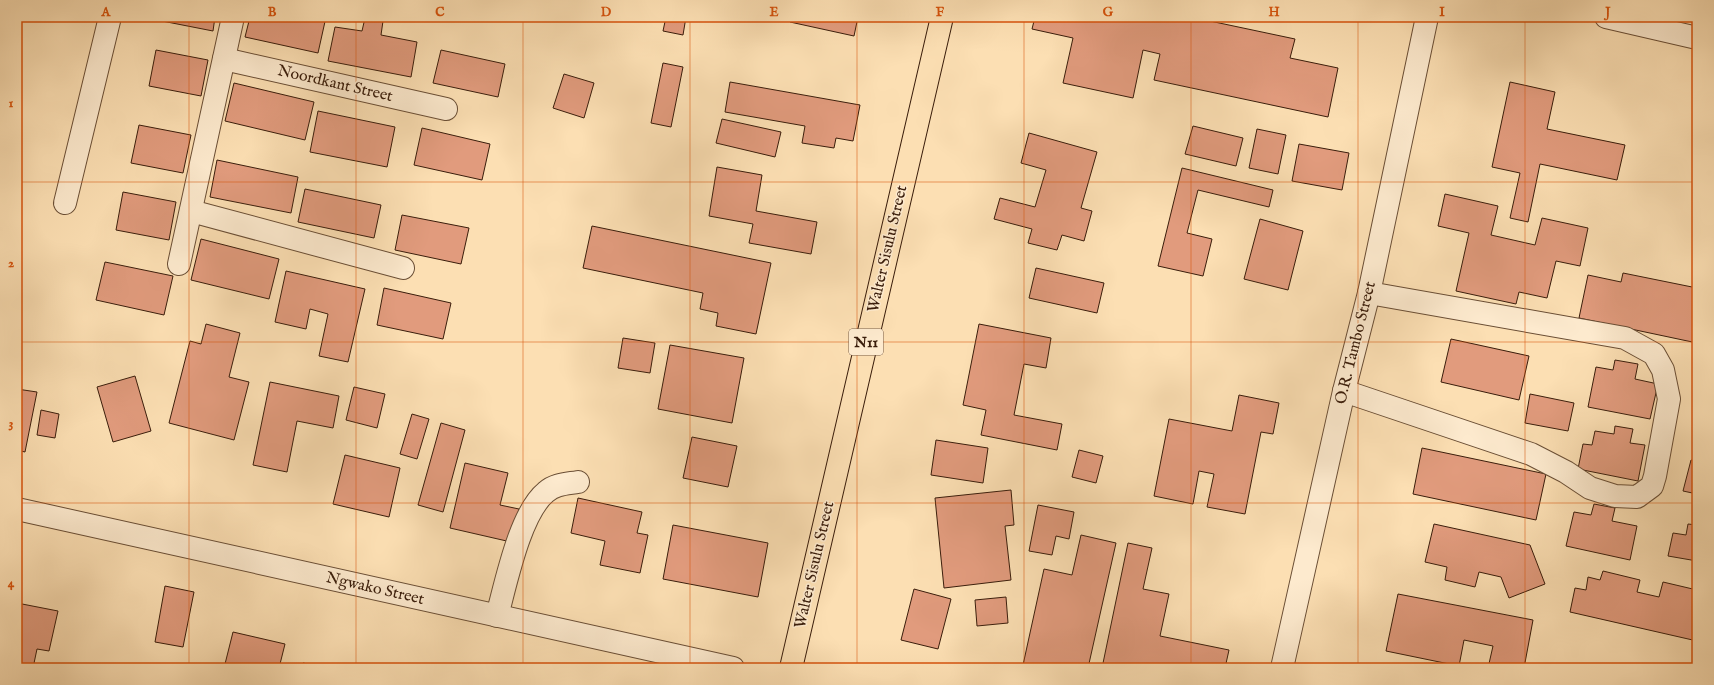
<svg xmlns="http://www.w3.org/2000/svg" width="1714" height="685" viewBox="0 0 1714 685" font-family="'IM FELL English',serif">
<rect width="100%" height="100%" fill="#fcdfb3"/>
<filter id="stains"><feTurbulence type="fractalNoise" baseFrequency=".005" numOctaves="4"/><feColorMatrix values="0 0 0 0 .2 0 0 0 0 .09 0 0 0 0 .02 0 0 0 .5 -.17"/></filter>
<radialGradient id="worn" r=".72"><stop offset=".6" stop-color="#630" stop-opacity="0"/><stop offset="1" stop-color="#630" stop-opacity=".3"/></radialGradient>
<g fill="#e19b7d" stroke="#3a1d0b">
<path d="M162,17H215L213,31L162,21Z"/>
<path d="M250,17H326L318,53L245,37Z"/>
<path d="M666,17H686L683,35L663,31Z"/>
<path d="M791,17H858L854,36L790,22Z"/>
<path d="M1035,17H1191L1295,39L1290,58L1338,68L1328,117L1154,80L1160,54L1143,50L1133,98L1063,83L1073,38L1032,29Z"/>
<path d="M365,18L383,21L381,35L417,42L411,77L328,61L335,27L362,31Z"/>
<path d="M156,50L208,60L201,96L149,86Z"/>
<path d="M441,50L505,64L498,97L433,83Z"/>
<path d="M663,63L683,67L671,127L651,123Z"/>
<path d="M564,74L594,83L584,118L553,108Z"/>
<path d="M730,82L860,105L853,141L836,138L834,148L802,143L805,126L725,112Z"/>
<path d="M1510,82L1555,92L1547,129L1625,145L1617,180L1540,164L1528,222L1510,218L1520,173L1492,167Z"/>
<path d="M234,83L314,102L305,140L225,121Z"/>
<path d="M318,111L395,127L387,167L310,152Z"/>
<path d="M722,119L781,132L775,157L716,143Z"/>
<path d="M139,125L191,135L183,173L131,163Z"/>
<path d="M1193,126L1243,138L1236,166L1185,154Z"/>
<path d="M422,128L490,144L482,180L414,165Z"/>
<path d="M1257,129L1286,135L1278,174L1249,168Z"/>
<path d="M1029,133L1097,152L1081,208L1092,211L1084,241L1062,235L1057,250L1028,243L1032,229L994,219L1000,198L1035,207L1046,170L1021,163Z"/>
<path d="M1299,144L1349,153L1342,190L1292,181Z"/>
<path d="M217,160L298,177L291,213L210,197Z"/>
<path d="M717,167L762,175L756,211L817,222L811,254L749,243L753,224L709,216Z"/>
<path d="M1182,168L1273,190L1269,207L1198,190L1187,233L1212,239L1203,276L1158,266Z"/>
<path d="M305,189L381,205L374,238L298,222Z"/>
<path d="M123,192L176,202L169,240L116,230Z"/>
<path d="M1445,194L1498,206L1491,235L1535,245L1542,218L1588,228L1580,266L1556,261L1547,298L1519,292L1516,304L1456,291L1469,233L1438,226Z"/>
<path d="M1694,198H1697V246H1695Z"/>
<path d="M402,215L469,228L461,264L395,250Z"/>
<path d="M1260,219L1303,231L1288,290L1244,279Z"/>
<path d="M592,226L771,263L756,334L716,326L718,313L700,309L703,293L583,268Z"/>
<path d="M201,239L279,259L269,299L191,280Z"/>
<path d="M105,262L173,276L164,315L96,300Z"/>
<path d="M1036,268L1104,283L1097,313L1029,298Z"/>
<path d="M286,271L365,289L348,362L319,356L328,314L310,309L306,329L275,322Z"/>
<path d="M1623,273L1697,288V343L1579,318L1588,275L1621,282Z"/>
<path d="M384,288L451,303L443,339L377,325Z"/>
<path d="M206,324L240,333L229,377L249,382L234,440L169,423L190,341L201,344Z"/>
<path d="M979,324L1051,338L1046,368L1024,364L1014,415L1062,424L1057,450L981,435L986,410L963,405Z"/>
<path d="M623,338L655,343L650,373L618,368Z"/>
<path d="M1451,339L1529,356L1519,400L1441,382Z"/>
<path d="M670,345L744,358L732,423L658,409Z"/>
<path d="M1615,360L1638,364L1635,379L1658,384L1650,419L1588,407L1596,367L1613,370Z"/>
<path d="M135,376L151,431L113,442L97,387Z"/>
<path d="M270,382L339,396L333,428L297,421L287,472L253,465Z"/>
<path d="M354,387L385,394L377,428L346,420Z"/>
<path d="M17,389L37,392L25,452L17,450Z"/>
<path d="M1530,394L1574,403L1568,431L1525,423Z"/>
<path d="M1239,395L1279,403L1273,434L1261,432L1245,514L1207,507L1214,474L1199,471L1193,504L1154,496L1169,419L1232,431Z"/>
<path d="M41,410L59,414L55,438L37,435Z"/>
<path d="M412,414L429,419L417,459L400,454Z"/>
<path d="M441,423L465,430L443,512L418,505Z"/>
<path d="M1615,426L1633,429L1630,443L1645,445L1638,481L1578,469L1583,444L1592,445L1595,431L1614,434Z"/>
<path d="M692,437L737,446L728,487L683,478Z"/>
<path d="M936,440L988,448L983,483L931,475Z"/>
<path d="M1422,448L1546,474L1536,520L1413,494Z"/>
<path d="M1079,450L1103,456L1096,483L1072,477Z"/>
<path d="M345,455L400,468L389,517L333,504Z"/>
<path d="M1691,460L1697,461V494L1683,491Z"/>
<path d="M465,463L508,473L500,505L519,509L511,542L450,528Z"/>
<path d="M1011,490L1014,525L1005,526L1011,580L944,588L935,498Z"/>
<path d="M578,498L642,512L637,533L648,535L640,573L600,565L605,541L571,533Z"/>
<path d="M1594,504L1615,508L1612,521L1637,526L1630,560L1566,546L1574,512L1591,515Z"/>
<path d="M1038,505L1074,512L1069,539L1056,536L1052,555L1029,551Z"/>
<path d="M1434,524L1530,545L1545,584L1509,598L1501,577L1479,572L1475,587L1445,580L1447,567L1425,562Z"/>
<path d="M1688,524L1697,525V561L1668,556L1673,533L1686,535Z"/>
<path d="M673,525L768,543L758,597L663,579Z"/>
<path d="M1081,535L1116,543L1088,668H1037L1023,665L1044,569L1072,575Z"/>
<path d="M1128,543L1152,548L1143,589L1169,594L1160,636L1229,650L1225,668H1102Z"/>
<path d="M1603,571L1640,580L1637,592L1659,597L1663,582L1697,590V641L1570,612L1575,588L1586,590L1588,577L1600,580Z"/>
<path d="M165,586L194,592L183,647L155,642Z"/>
<path d="M914,589L951,599L938,649L901,640Z"/>
<path d="M1398,594L1533,620L1524,668H1488L1493,646L1464,640L1459,666L1386,651Z"/>
<path d="M1006,597L1008,623L977,626L975,600Z"/>
<path d="M17,603L58,611L49,651L37,649L33,668H17Z"/>
<path d="M233,632L285,644L279,668H224Z"/>
<path d="M303,663L328,668H302Z"/>
</g>
<g fill="none" stroke-linecap="round" stroke-linejoin="round">
<g stroke="#6a4e35" stroke-width="24">
<g id="minor">
<path d="M1606,17L1697,38"/>
<path d="M224,59L446,109"/>
<path d="M65,203L110,17"/>
<path d="M191,211L403,268"/>
<path d="M179,264L233,17"/>
<path d="M1344,391L1531,454L1566,472L1590,488L1615,496L1637,497L1652,486L1655,476L1669,399L1663,370L1654,354L1625,338L1369,293"/>
<path d="M17,509L733,668"/>
<path d="M497,616C506,583 520,513 546,492C555,484 566,484 578,482"/>
<path d="M1282,668L1344,391L1369,293L1427,17"/>
</g>
</g>
<g stroke="#3a1d0b" stroke-width="24">
<path id="highway" d="M791,668L942,17"/>
</g>
<use href="#minor" stroke="#fdeace" stroke-width="22"/>
<use href="#highway" stroke="#fcdfb3" stroke-width="22"/>
</g>
<path fill="none" stroke="#d7530c" stroke-width="1" stroke-opacity="0.55" d="M189,17V668M356,17V668M523,17V668M690,17V668M857,17V668M1024,17V668M1191,17V668M1358,17V668M1525,17V668M17,182H1697M17,342H1697M17,503H1697"/>
<g text-anchor="middle" dominant-baseline="central" stroke-width="3" stroke-linejoin="round" paint-order="stroke">
<rect fill="#fdeace" stroke="#745a46" stroke-width="1" x="849" y="329" width="34" height="26" rx="3"/>
<g font-size="15" font-weight="bold" fill="#3a1d0b">
<text x="866" y="342">N11</text>
</g>
<g font-size="16" fill="#3a1d0b" stroke="#fdeace">
<text transform="translate(335 84) rotate(13)">Noordkant Street</text>
<text transform="translate(888 249) rotate(-77)">Walter Sisulu Street</text>
<text transform="translate(1356 343) rotate(-76)">O.R. Tambo Street</text>
<text transform="translate(815 565) rotate(-77)">Walter Sisulu Street</text>
<text transform="translate(375 589) rotate(13)">Ngwako Street</text>
</g>
</g>
<rect width="1714" height="685" fill="none" stroke="#fcdfb3" stroke-width="44"/>
<rect x="22" y="22" width="1670" height="641" fill="none" stroke="#d7530c" stroke-width="1.5"/>
<g font-size="13" text-anchor="middle" font-weight="bold" fill="#d7530c">
<text x="106" y="16">A</text>
<text x="272" y="16">B</text>
<text x="440" y="16">C</text>
<text x="606" y="16">D</text>
<text x="774" y="16">E</text>
<text x="940" y="16">F</text>
<text x="1108" y="16">G</text>
<text x="1274" y="16">H</text>
<text x="1442" y="16">I</text>
<text x="1608" y="16">J</text>
<text x="11" y="107">1</text>
<text x="11" y="267">2</text>
<text x="11" y="427">3</text>
<text x="11" y="587">4</text>
</g>
<rect width="100%" height="100%" filter="url(#stains)"/>
<rect width="100%" height="100%" fill="url(#worn)"/>
</svg>
